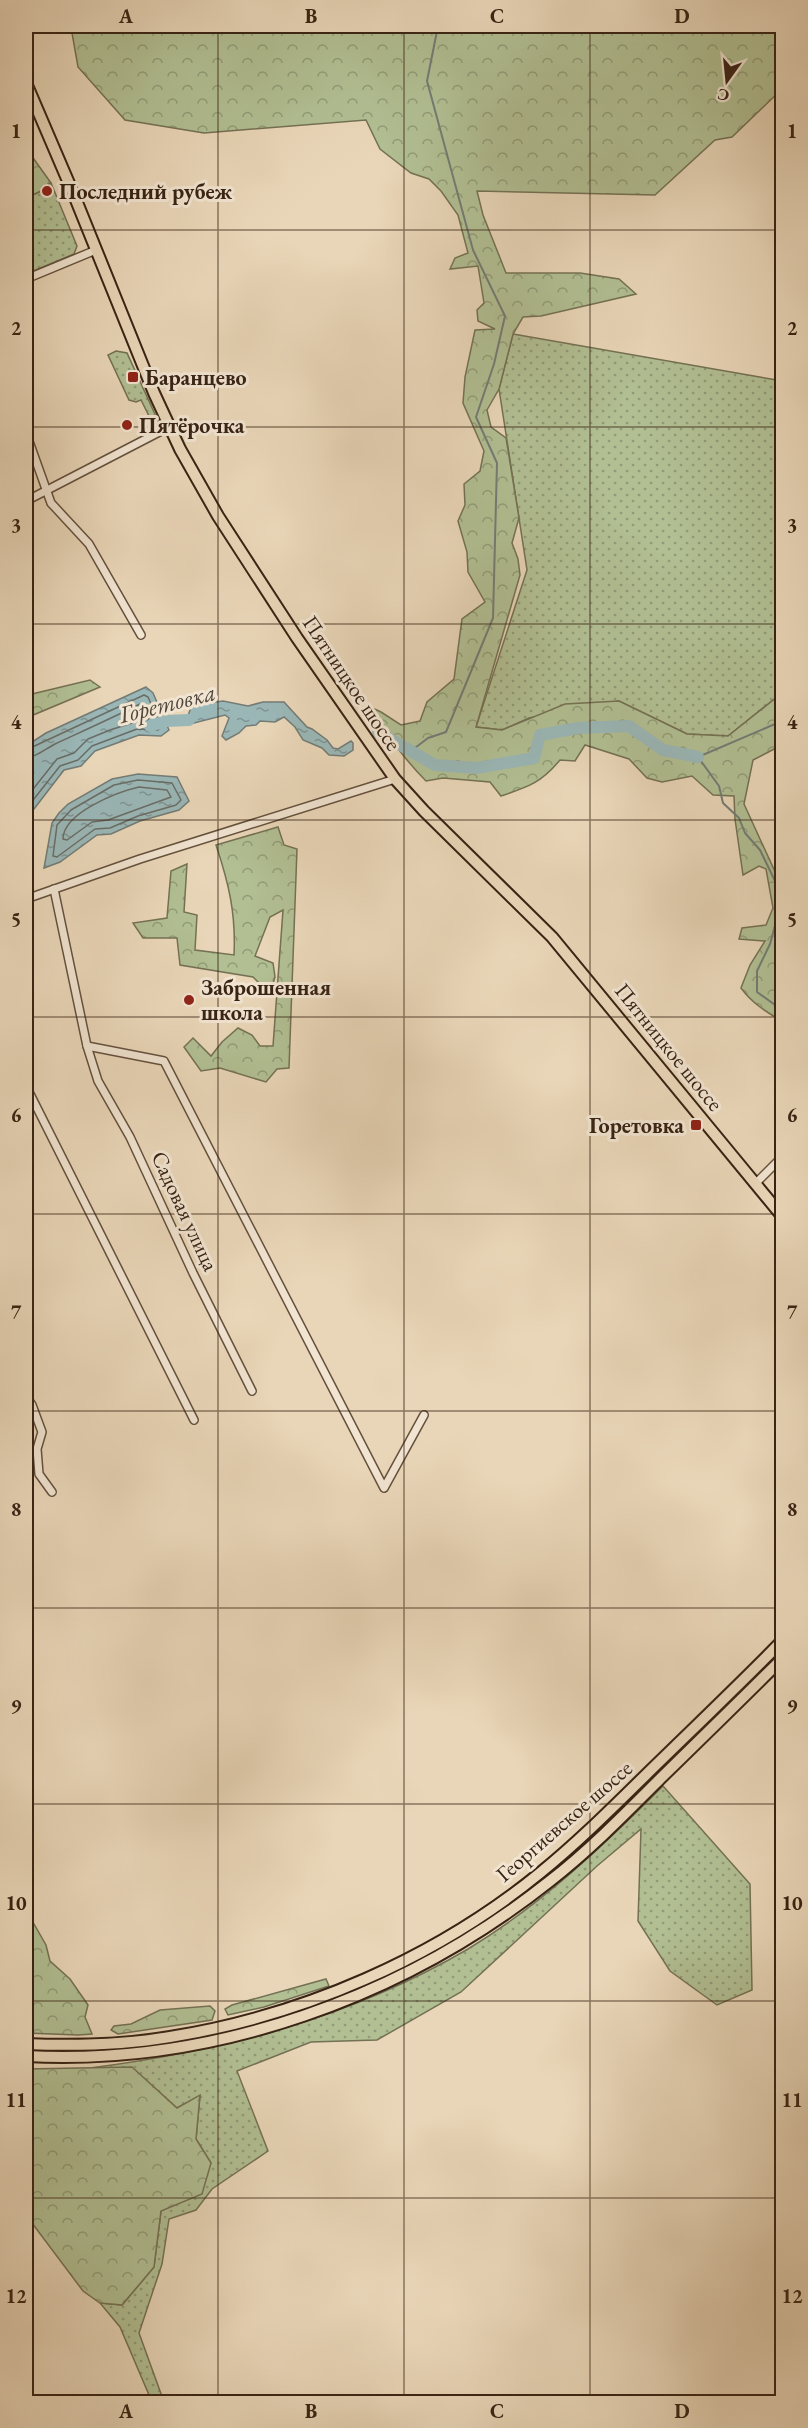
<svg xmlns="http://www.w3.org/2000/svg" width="808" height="2428" viewBox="0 0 808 2428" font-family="'EB Garamond',serif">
<defs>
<pattern id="grass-dots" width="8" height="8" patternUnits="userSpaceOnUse" patternTransform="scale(1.5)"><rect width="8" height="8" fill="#b1bf93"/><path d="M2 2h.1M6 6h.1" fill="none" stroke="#919b77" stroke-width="1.8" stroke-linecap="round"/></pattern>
<pattern id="forest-crowns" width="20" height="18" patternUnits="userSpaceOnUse" patternTransform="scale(1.5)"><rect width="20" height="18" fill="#b1bf93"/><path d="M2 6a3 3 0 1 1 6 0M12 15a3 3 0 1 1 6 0" fill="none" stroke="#919b77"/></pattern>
<pattern id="water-ripples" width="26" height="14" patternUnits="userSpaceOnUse" patternTransform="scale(1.5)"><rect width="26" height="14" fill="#9ab7b7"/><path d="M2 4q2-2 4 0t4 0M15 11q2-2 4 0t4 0" fill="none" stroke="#7f9494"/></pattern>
</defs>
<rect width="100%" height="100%" fill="#e9d6b8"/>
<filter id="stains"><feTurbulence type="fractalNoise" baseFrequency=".00333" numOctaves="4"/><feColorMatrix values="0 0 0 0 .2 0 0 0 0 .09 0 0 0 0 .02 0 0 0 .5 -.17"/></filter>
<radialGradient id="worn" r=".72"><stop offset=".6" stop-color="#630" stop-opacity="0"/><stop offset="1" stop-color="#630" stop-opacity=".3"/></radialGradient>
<g fill="url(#grass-dots)" stroke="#747154" stroke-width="1.5">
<path d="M51,183L77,246L74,254L26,274V198L43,190L42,187Z"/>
<path d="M513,334L782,381V693L728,736L687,734L619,701L529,718L502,730L476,727L527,570L499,389Z"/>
<path d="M116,351L127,353L159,423L157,432L141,400L136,402L129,400L108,355Z"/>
<path d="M725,1702H728L727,1706L650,1784L598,1830Z"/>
<path d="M663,1786L750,1884L752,1990L717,2005L670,1971L638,1921L641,1829L597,1866L461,1992L377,2040L311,2042L237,2071L268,2151L212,2189L196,2210L169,2219L162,2264L139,2333L164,2402H152L120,2327L100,2303L122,2305L154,2267L161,2211L211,2163L196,2139L200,2096L177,2108L132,2068H90C223,2051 352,2017 468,1949C541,1905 604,1845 663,1786Z"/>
<path d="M585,1839H588V1841C504,1922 399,1977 289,2013C271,2019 242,2032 224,2031L408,1963Z"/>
</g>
<g fill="url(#forest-crowns)" stroke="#747154" stroke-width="1.5">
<path d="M75,26H782V89L732,137L715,140L655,195L477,191L483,215L506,273H580L619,279L636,294L541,316L523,317L513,334L499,389L487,410L491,427L506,438L519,518L512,543L518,559L520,575L476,727L502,730L565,704L619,701L687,734L728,736L782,693V745L753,760L744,804L782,887V1021C766,1012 752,1003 741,988L750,965L765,941L739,939L742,928L766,925L773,908L766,869L759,866L743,875L735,819L734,796L713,795L692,776L662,782L647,778L629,759L585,745L575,761L560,760C541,783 528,787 501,796L490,782L443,778L426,781C410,765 397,748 384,730C378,723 369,721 362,712L368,706L381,712L401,725L420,721L427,702L454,679L462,619L485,602L468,572L467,552L458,521L465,505L464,484L480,471L484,451L463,403L465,377L475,330L495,329L478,321L477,310L484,303L478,266L450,269L455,258L468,253L458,215L441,191L429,179L411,173L380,149L366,120L204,133L125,120L78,67L72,33Z"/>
<path d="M26,148L51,183L42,187L43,190L26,198Z"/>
<path d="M90,680L100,687L26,718V697L28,695Z"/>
<path d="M278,827L284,845L297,849L289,1068L277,1069L266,1082L220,1068L201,1071L184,1047L193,1038L211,1056L222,1042L238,1028L252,1035L260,1046H273L283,910L270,917L255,956L273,963L275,977L270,994L253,977L180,965L177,938H143L133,923L167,918L171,871L187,864L184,912L197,915L195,950L234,955C236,914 229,884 216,845Z"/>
<path d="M26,1910L46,1945L50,1961L70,1979L88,2005L85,2017L92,2034L78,2035L26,2033Z"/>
<path d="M326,1979L329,1986L264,2007L228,2015L225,2009L232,2005Z"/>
<path d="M210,2006L215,2011L212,2020L118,2034L111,2030L114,2026L131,2024L160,2010Z"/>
<path d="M132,2067L177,2108L200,2095L196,2139L211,2163L202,2194L161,2211L154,2267L122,2305L100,2303L83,2291L26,2215V2069Z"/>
</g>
<g fill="url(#water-ripples)" stroke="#737c76" stroke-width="1.5">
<path d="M146,687L153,693L169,730L161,736L139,735L95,751L81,766L64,770L34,809L26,817V746L46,733Z"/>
<path d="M198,700L209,703L223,701L248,706L263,702H284L307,727L312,729L327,740L333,748L338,749L351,741L353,743V750L344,756L329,755L322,748L303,740L295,727L284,717L275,722L260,721L256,725L246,726L239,733L226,740L222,736L229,718L225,715L194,723L174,720L178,717L188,716L193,701Z"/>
<path d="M138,774L177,777L189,801L179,810L140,821L111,834L97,835L60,862L44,868L52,823L59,813L68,804L112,779Z"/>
</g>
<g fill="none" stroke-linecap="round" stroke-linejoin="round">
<g stroke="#696d66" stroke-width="1.5">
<path d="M26,750L144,695L148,697L161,726L158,730L137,729L92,746L78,760L60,766L26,809"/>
<path d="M26,758C37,757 45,749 55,744C83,731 112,718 140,704L143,705L149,718L147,722H135L110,730L88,739L74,753L57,759L26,798"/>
<path d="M138,780L172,783L181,800L176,805L138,816L110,828L95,829L57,857L53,856L57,825L71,810L114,785Z"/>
<path d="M139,787L167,790L171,797L108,820L92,822L67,840L63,839C63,813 117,792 139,787Z"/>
</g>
<g stroke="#737c76" stroke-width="2">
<path d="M782,721L698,757L719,786L723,803L739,818L745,833L760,850L776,883L780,907L770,944L757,971V992L782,1010"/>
<path d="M411,751L428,738L446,732L493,618L497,463L476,417L494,364L505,316L473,250L427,81L438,26"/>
</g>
<g stroke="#9ab7b7" stroke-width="12">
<path d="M150,726L166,721L189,720"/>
<path d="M378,732L435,765L477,768L534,758L540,735L578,728L629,726L663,750L698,757"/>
</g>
<g stroke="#64503d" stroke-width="10">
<g id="minor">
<path d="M26,279L96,250"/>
<path d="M26,433L51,503L89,544L141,635"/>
<path d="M26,501L169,427"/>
<path d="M54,889L87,1046L164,1061L384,1488L424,1415"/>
<path d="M26,899L140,859L395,779"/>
<path d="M87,1046L98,1081L130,1137L193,1273L252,1391"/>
<path d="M26,1086L194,1420"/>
<path d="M756,1183L782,1157"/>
<path d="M26,1396L32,1405L42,1432L37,1449L39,1474L52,1492"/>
</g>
</g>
<g stroke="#382314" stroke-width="14">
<g id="primary">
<path d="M26,83L74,195L154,393L180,449L218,516L297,638L395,779L424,811L552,937L782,1216"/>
<path d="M26,2044C74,2046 123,2045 170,2037C302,2016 436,1958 540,1873C582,1839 620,1800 659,1762C700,1722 742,1682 782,1641"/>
<path d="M26,2056C214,2066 404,1997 550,1881C591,1849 627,1812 663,1776C703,1737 743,1698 782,1659"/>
</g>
</g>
<use href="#minor" stroke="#f1e4d1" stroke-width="7"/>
<use href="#primary" stroke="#e9d6b8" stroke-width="10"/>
</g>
<path fill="none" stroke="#382314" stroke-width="1.5" stroke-opacity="0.55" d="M218,26V2402M404,26V2402M590,26V2402M26,230H782M26,427H782M26,624H782M26,820H782M26,1017H782M26,1214H782M26,1411H782M26,1608H782M26,1804H782M26,2001H782M26,2198H782"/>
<g fill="#8f2418" stroke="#f1e4d1" stroke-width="2">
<circle cx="47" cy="191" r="6"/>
<rect x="127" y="371" width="12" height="12" rx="3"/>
<circle cx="127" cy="425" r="6"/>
<circle cx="189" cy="1000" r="6"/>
<rect x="690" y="1119" width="12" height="12" rx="3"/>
</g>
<g text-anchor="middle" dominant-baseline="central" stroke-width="6" stroke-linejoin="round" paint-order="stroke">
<g font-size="22" font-weight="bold" fill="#382314" stroke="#f1e4d1" text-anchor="start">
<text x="59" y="191">Последний рубеж</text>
<text x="145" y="377">Баранцево</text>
<text x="139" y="425">Пятёрочка</text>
<text x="201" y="987">Заброшенная<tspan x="201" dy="25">школа</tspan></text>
<text x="684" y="1125" text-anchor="end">Горетовка</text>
</g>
<g font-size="22" fill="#382314" stroke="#f1e4d1">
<text transform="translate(352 683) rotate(56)">Пятницкое шоссе</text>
<text transform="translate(669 1047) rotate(51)">Пятницкое шоссе</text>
<text transform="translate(185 1211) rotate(65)">Садовая улица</text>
<text transform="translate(564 1821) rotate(-41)">Георгиевское шоссе</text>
</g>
<g font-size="24" font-style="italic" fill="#50483d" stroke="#f1e4d1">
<text transform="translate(167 703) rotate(-14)">Горетовка</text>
</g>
</g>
<rect width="808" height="2428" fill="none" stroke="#e9d6b8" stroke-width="66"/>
<g transform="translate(727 81) rotate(195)" stroke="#f1e4d1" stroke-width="4.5" paint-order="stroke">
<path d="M0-4.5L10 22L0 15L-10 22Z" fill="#382314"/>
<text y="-9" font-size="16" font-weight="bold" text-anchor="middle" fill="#382314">С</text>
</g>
<rect x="33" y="33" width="742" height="2362" fill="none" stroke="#382314" stroke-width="2"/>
<g font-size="20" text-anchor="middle" font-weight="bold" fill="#382314">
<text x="126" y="23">A</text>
<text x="311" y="23">B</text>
<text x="497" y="23">C</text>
<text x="682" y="23">D</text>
<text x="16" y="138">1</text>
<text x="792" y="138">1</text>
<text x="16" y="335">2</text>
<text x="792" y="335">2</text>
<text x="16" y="532">3</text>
<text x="792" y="532">3</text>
<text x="16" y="729">4</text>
<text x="792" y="729">4</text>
<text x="16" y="926">5</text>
<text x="792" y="926">5</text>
<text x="16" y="1122">6</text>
<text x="792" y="1122">6</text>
<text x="16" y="1319">7</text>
<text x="792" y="1319">7</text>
<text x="16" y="1516">8</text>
<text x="792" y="1516">8</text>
<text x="16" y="1713">9</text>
<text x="792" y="1713">9</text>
<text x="16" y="1910">10</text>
<text x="792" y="1910">10</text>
<text x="16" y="2107">11</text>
<text x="792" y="2107">11</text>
<text x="16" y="2303">12</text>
<text x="792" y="2303">12</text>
<text x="126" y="2418">A</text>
<text x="311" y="2418">B</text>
<text x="497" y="2418">C</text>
<text x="682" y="2418">D</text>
</g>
<rect width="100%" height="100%" filter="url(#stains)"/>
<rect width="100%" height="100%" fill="url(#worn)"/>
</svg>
